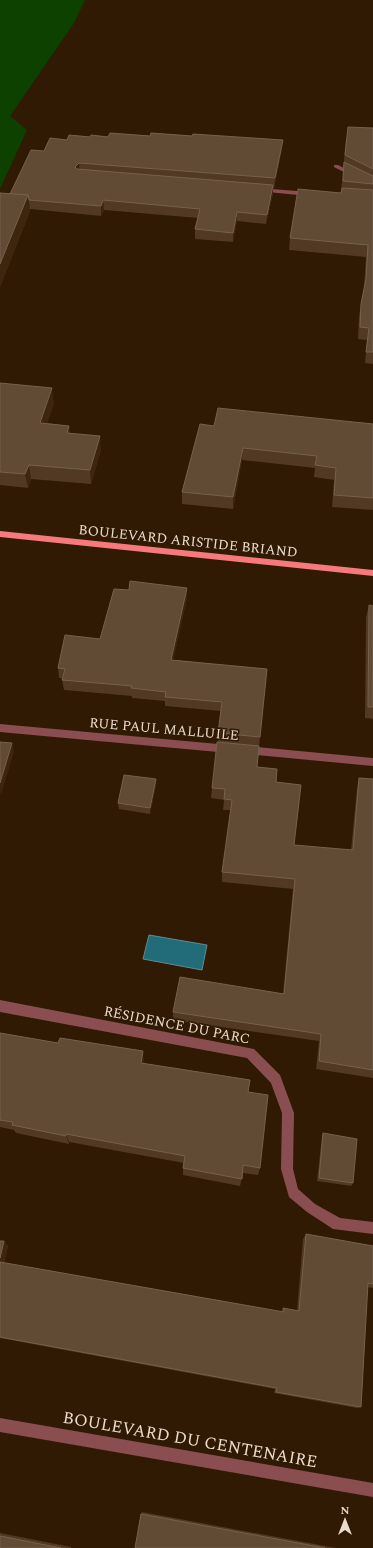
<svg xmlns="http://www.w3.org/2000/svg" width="373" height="1548" viewBox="0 0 373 1548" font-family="Spectral,serif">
<rect width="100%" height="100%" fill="#301a03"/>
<path fill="#0c4100" d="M0,0H85L74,23L10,116L27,130L0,189Z"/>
<path fill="#226b79" stroke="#5e8d92" d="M149,935L207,945L202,970L143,959Z"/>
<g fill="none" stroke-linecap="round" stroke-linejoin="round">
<g fill="#8b4e50" fill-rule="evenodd">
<path d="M334,165H338L373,183V187L334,167Z"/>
<path d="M259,188L309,192L312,194L309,196L257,191L256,190Z"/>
<path d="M0,724L229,745L232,746L234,749L232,752L229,753L0,732Z"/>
<path d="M245,746L373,758V766L245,754L242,753L240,750L242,747Z"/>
<path d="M0,1000L254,1049L280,1075L294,1113L293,1169L298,1189L315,1204L340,1218L373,1222V1234L333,1229L307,1212L289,1197L281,1169L282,1113L271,1083L247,1058L0,1012Z"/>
<path d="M0,1418L373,1483V1497L0,1432Z"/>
</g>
<path fill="#f7797e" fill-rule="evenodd" d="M0,531L373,570V576L0,537Z"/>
</g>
<g fill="#513923">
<path d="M373,128V364L365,363L367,340L358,339L359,316L364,287L366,257L289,250L290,238L341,192L346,139Z"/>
<path d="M90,137L282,149L274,188H273V194L266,224L237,221L233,242L195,239V229L198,218L104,210L101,216L30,209V211L0,287V193L10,194L44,151L67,140Z"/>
<path d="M0,383L54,403L47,423L69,426L70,433L101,450L91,484L31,479L28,488L0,485Z"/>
<path d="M373,424V510L332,507L334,480L314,477L315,468L242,460L233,509L182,504V492L214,426Z"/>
<path d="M187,598L173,660L267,669L257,767L276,782L294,845L351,850L357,788L359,778L373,779V1078L316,1069L319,1041L173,1020V1012L283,994L293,889L222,882V872L231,810H223L224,800L211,798L212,788L218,742L221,711L165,706V701L132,698V696L64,690L62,680L63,678H59L58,668L100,639Z"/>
<path d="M369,605L373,606V719L365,718L366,617Z"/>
<path d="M156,779V785L150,814L119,809L118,803Z"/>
<path d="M0,1033L144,1060L143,1063L248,1092L260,1168L258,1175L243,1173L240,1186L183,1175V1168L184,1163L69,1142V1144L16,1133L14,1130L0,1127Z"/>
<path d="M323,1133L353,1183L351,1186L317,1181L322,1137Z"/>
<path d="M306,1234L373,1246V1288L367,1287L361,1407L357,1408L274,1393L275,1389L0,1338V1241H4L8,1246L4,1263L281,1312L283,1308L297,1311L303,1239Z"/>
<path d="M142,1512L336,1548H135L141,1514Z"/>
<path d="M0,1533L71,1547V1548H0Z"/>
</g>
<g fill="#3d250e">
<path d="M283,140L282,149L274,188L275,178Z"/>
<path d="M79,163L80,172L75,167Z"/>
<path d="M273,185V194L266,224L267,215Z"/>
<path d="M28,195L30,211L0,287V264Z"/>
<path d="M103,200L104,210L101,216V206Z"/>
<path d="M237,212V221L233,242V233Z"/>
<path d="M52,388L54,403L42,437L40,423Z"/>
<path d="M69,426L71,440L67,433Z"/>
<path d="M100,436L101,450L91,484L90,470Z"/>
<path d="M243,448L242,460L233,509V497Z"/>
<path d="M29,465L31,479L28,488L25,474Z"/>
<path d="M187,588V598L171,670V660Z"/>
<path d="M12,743L14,752L1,795L0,791V783Z"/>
<path d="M156,779V785L150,814V808Z"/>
<path d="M143,1051L144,1060L143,1072L141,1063Z"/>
<path d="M66,1134L69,1142V1144L66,1136Z"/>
<path d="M4,1241L8,1246L3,1266L0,1263V1258Z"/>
</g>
<g fill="#614b35" stroke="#76614d">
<path d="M348,127L373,128V169L345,155Z"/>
<path d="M110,133L150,136L151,133L192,136L193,134L283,140L275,178L79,163L75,167L77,169L273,185L267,215L237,212L233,233L195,229L200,209L103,200L101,206L29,200L28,195L10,194L31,150L44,151L50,138L67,140L69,135L90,137L91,135L108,137Z"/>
<path d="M344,162L373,176V184L343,181Z"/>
<path d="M342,188L373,190V352H366L369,328L360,327L361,304L366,279L368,245L290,238L298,189L341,193Z"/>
<path d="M0,193L28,195L0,264Z"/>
<path d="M0,383L52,388L40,423L69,426L67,433L100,436L90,470L29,465L25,474L0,472Z"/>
<path d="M218,408L373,424V498L334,495L336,468L315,465L317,456L243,448L233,497L182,492L200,424L214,426Z"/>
<path d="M130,581L187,588L171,660L267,669L260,737L218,733L222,702L165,697L166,692L131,688L132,686L62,680L65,669L58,668L65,635L100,639L114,589L129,590Z"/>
<path d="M369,605L373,606V707H368Z"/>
<path d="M0,742L12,743L0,783Z"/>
<path d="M217,742L259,746L257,767L277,769L276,782L301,785L294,845L353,850L359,778L373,779V1070L319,1061L321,1034L173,1012L180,977L284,994L295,879L222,872L232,800L224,799L225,789L212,788Z"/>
<path d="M124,775L156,779L150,808L118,803Z"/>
<path d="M0,1033L58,1043L60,1038L143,1051L141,1063L250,1080L248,1092L268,1095L260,1168L243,1165L242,1179L183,1168L185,1156L66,1134V1136L12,1125L13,1122L0,1120Z"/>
<path d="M323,1133L357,1139L353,1183L319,1178Z"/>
<path d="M306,1234L373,1246V1284L368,1283L361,1407L276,1392L277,1388L0,1337V1262L284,1312L283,1308L299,1311Z"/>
<path d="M0,1241H4L0,1258Z"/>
<path d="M141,1514L325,1548H135Z"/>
<path d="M0,1536L61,1548H0Z"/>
</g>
<g text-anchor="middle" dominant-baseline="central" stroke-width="3.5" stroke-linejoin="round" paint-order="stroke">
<g font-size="14" fill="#eadbcd" stroke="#301a03">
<text transform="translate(188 541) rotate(6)">BOULEVARD ARISTIDE BRIAND</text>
<text transform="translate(164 729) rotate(5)">RUE PAUL MALLUILE</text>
<text transform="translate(177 1025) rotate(11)">RÉSIDENCE DU PARC</text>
</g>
<g font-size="17" fill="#eadbcd" stroke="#301a03">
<text transform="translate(190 1440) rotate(10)">BOULEVARD DU CENTENAIRE</text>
</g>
</g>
<g transform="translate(345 1520)" stroke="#301a03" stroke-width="3" paint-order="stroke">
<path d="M0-3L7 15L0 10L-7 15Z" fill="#eadbcd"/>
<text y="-6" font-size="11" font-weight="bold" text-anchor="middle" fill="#eadbcd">N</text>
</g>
</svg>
